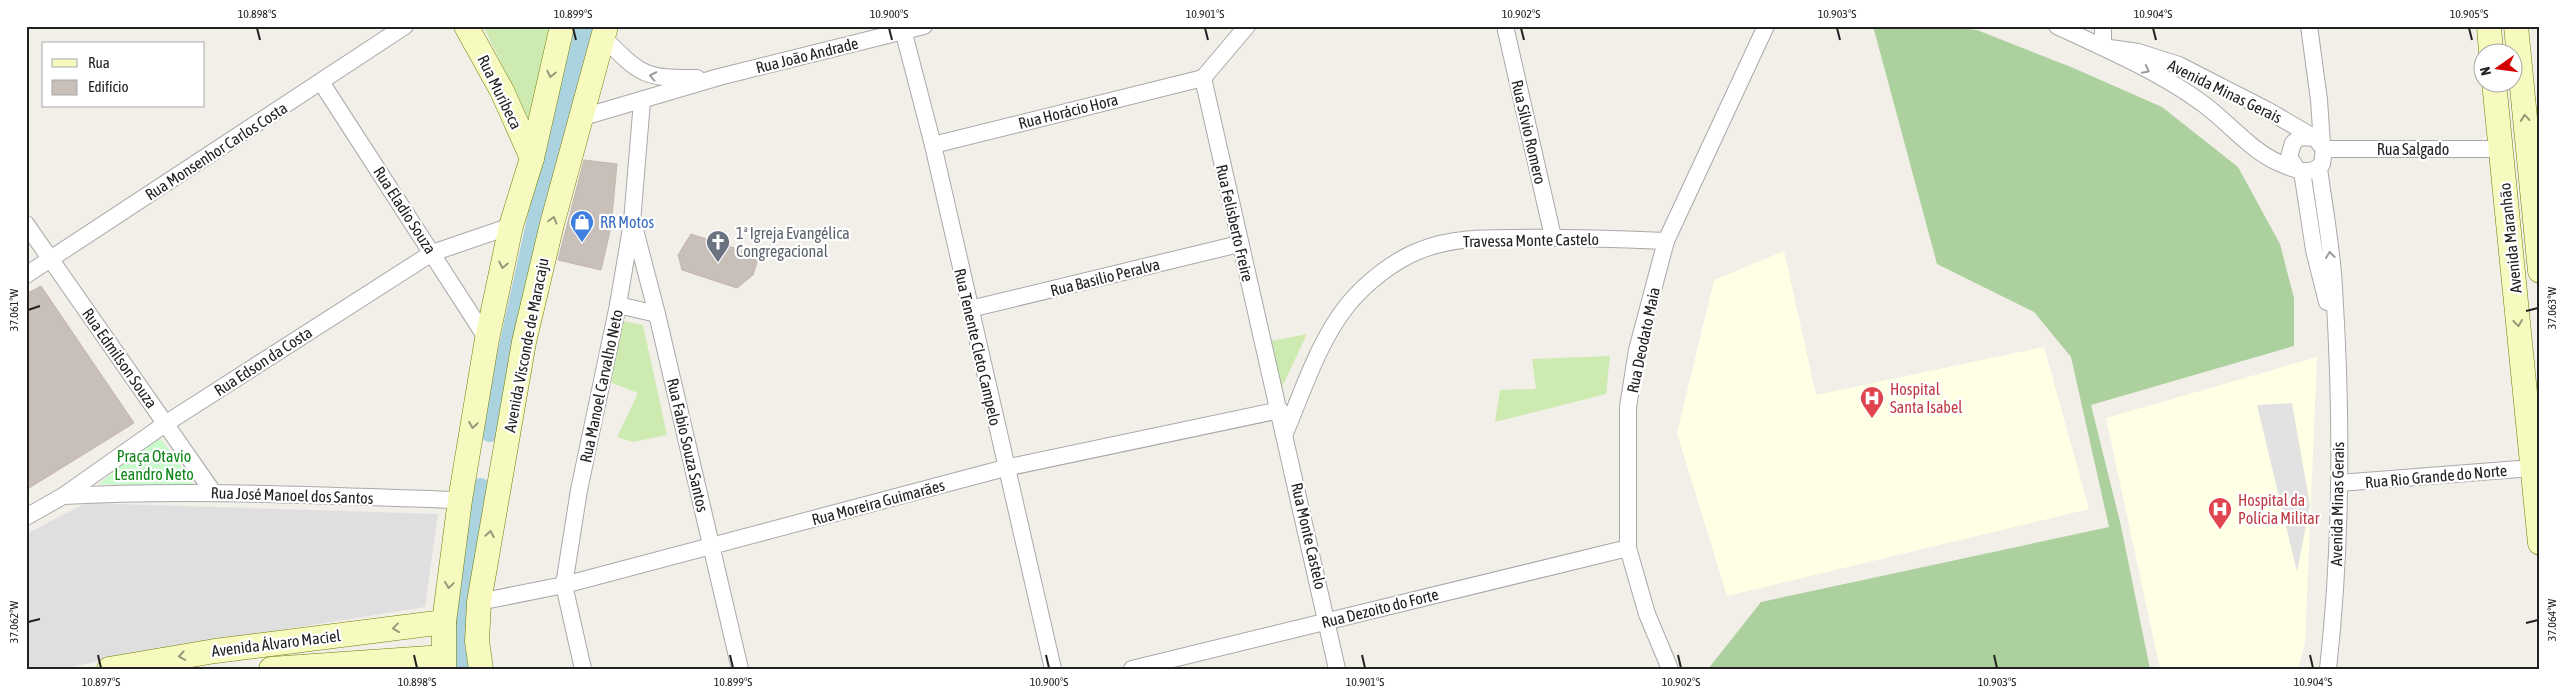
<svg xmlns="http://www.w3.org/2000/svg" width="2566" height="695" viewBox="0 0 2566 695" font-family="'Asap Condensed',sans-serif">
<rect width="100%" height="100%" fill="#f2efe9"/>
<path fill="#e0dfdf" d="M86,503L438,514L425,607L154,650L61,669H26V534Z"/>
<g fill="#ffffe5">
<path d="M1784,251L1816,395L2044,347L2089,509L1727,596L1677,433L1714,280Z"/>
<path d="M2317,357L2305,643L2298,669H2160L2106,418Z"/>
</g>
<g fill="#cdebb0">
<path d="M483,26H552L524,136L516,93Z"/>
<path d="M624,321L643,325L667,435L633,442L617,437L638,393L610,382L619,326Z"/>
<path d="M1307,334L1281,389L1271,341Z"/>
<path d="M1610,356L1606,394L1495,422L1500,390L1536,389L1532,359Z"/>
</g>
<path fill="#add19e" d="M1873,26H1945L1977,30L2071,67L2162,107L2238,167L2280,244L2294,298V346L2091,405L2121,526L2150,669H1708L1761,602L2109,527L2071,357L2034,312L1937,264Z"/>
<path fill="#c8facc" d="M158,435L196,487L99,484Z"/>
<path fill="#e2e2e2" d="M2292,403L2310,505L2297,572L2257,405Z"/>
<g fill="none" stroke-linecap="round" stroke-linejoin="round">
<g stroke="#aad3df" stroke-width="20">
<path d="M490,432L551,156L585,26"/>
<path d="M460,669L455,649L456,641L480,488"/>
</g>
</g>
<g fill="#c7bfb8" stroke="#c4b6ab">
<path d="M584,160L617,164L611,227L601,270L558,260Z"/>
<path d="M691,234L759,256L753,275L737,288L682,270L678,255Z"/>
<path d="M41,286L134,423L26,490V294Z"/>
</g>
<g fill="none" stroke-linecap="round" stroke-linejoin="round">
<g stroke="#a9a9a9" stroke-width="18">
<g id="street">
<path d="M902,26L933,145L1053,669"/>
<path d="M1505,26L1553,237"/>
<path d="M2057,26C2106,49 2158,71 2202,103C2227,121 2249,149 2277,162C2291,168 2310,178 2322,164L2324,149L2315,138L2267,110L2179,65L2138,52L2103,47"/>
<path d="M2103,26V47"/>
<path d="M2309,26L2319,100L2322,144"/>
<path d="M603,37C640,74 643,79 697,78"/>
<path d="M1203,78L1337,669"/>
<path d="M1203,78L1247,26"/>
<path d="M321,82L487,339"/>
<path d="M583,117L719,77L924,26"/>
<path d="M933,145L1203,78"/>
<path d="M2324,149H2501"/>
<path d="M2319,168C2324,207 2332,248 2334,288C2342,414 2342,543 2328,669"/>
<path d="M2297,169L2289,157L2293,143L2300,137L2315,138"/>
<path d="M2302,171L2314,250L2327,302"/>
<path d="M26,224L213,492"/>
<path d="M634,226L657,314L740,669"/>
<path d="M26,275L405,26"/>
<path d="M618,305L657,314"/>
<path d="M970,309L1239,244"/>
<path d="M1285,433C1303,391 1318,343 1346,307C1364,284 1394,260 1421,250C1451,238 1483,238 1515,238C1565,237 1616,239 1666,241"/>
<path d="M2339,483L2532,468"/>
<path d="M63,496C195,489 328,496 460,500"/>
<path d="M26,517L63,496L165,424L432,253L511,226"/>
<path d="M479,602L564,585L1005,468L1280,410"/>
<path d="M583,669L564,585L579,490L618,305L632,222L642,101"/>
<path d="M1132,669L1628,548"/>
<path d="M1670,669L1647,614L1628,548V407L1637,350L1666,241L1766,26"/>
</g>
</g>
<g stroke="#707d05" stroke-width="25">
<g id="secondary">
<path d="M466,26L502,91L532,158"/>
<path d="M2489,26L2491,52"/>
<path d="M2516,26L2540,271"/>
<path d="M2494,82L2540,543"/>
<path d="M109,669L215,651L444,622"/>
<path d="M271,669L443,657"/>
<path d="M444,669V622L460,500L487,339L511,226L532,158L562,26"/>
<path d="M481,669L477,641L479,602L524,342L552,224L606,26"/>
</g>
</g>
<use href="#street" stroke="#fff" stroke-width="16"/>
<use href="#secondary" stroke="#f7fabf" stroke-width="24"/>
</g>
<defs><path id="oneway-chevron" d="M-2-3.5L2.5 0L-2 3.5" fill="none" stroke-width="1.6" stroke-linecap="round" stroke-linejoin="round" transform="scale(1.25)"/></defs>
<g stroke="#9c9c9c">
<use href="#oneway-chevron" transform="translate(2146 70) rotate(27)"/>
<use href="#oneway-chevron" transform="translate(653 76) rotate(-168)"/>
<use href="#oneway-chevron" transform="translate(2330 255) rotate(-97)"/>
</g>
<g stroke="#979978">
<use href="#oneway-chevron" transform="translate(551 74) rotate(103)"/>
<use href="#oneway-chevron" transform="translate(2525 118) rotate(-95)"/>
<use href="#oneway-chevron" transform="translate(553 220) rotate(-74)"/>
<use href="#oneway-chevron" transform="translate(503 265) rotate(102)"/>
<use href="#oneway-chevron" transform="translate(2518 323) rotate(84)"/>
<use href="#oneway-chevron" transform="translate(473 425) rotate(99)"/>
<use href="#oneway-chevron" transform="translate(490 534) rotate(-80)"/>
<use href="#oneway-chevron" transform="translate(449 585) rotate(98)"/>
<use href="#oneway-chevron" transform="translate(396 628) rotate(173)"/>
<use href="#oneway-chevron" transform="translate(182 656) rotate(170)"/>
</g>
<path fill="none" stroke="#222" stroke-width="2" d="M257,28L260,40M573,28L576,40M889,28L892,40M1205,28L1208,40M1521,28L1524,40M1837,28L1840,40M2153,28L2156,40M2469,28L2472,40M28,310L40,306M2526,311L2538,308M28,622L40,619M2526,623L2538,620M98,655L101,668M414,655L417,668M730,655L733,668M1046,655L1049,668M1362,655L1365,668M1678,655L1681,668M1994,655L1997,668M2310,655L2313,668"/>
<defs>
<g id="shop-pin" transform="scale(1.25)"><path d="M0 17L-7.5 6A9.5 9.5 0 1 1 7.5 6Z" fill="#3f7fe0" stroke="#fff"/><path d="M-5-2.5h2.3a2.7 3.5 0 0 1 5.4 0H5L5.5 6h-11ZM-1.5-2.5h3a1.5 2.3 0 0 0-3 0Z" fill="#fff"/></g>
<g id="church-pin" transform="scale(1.25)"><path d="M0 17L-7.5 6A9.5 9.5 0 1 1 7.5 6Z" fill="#6b7280" stroke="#fff"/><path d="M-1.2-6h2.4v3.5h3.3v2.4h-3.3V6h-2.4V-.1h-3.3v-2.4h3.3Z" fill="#fff"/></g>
<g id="hospital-pin" transform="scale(1.25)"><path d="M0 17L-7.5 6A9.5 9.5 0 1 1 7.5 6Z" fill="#e0444e" stroke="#fff"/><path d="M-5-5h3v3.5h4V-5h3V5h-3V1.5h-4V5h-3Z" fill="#fff"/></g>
</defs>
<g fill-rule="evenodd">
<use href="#shop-pin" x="582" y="222"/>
<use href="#church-pin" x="718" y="242"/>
<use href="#hospital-pin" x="1872" y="398"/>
<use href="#hospital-pin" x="2220" y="509"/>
</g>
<g text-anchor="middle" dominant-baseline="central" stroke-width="4.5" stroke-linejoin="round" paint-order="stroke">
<g font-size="16" fill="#222" stroke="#fff">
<text transform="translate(807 55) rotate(-14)">Rua João Andrade</text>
<text transform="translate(2225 91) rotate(26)">Avenida Minas Gerais</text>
<text transform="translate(500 92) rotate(64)">Rua Muribeca</text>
<text transform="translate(1068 111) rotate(-14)">Rua Horácio Hora</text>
<text transform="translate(1529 132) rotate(77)">Rua Sílvio Romero</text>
<text x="2413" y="149">Rua Salgado</text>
<text transform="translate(216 151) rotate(-33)">Rua Monsenhor Carlos Costa</text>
<text transform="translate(405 210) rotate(57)">Rua Eladio Souza</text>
<text transform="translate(1235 223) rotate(77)">Rua Felisberto Freire</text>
<text transform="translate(2510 238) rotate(-96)">Avenida Maranhão</text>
<text transform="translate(1531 240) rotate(-1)">Travessa Monte Castelo</text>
<text transform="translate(1105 277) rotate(-14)">Rua Basilio Peralva</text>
<text transform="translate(1643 340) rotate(-78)">Rua Deodato Maia</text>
<text transform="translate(526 345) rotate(-79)">Avenida Visconde de Maracaju</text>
<text transform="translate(978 347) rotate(77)">Rua Tenente Cleto Campelo</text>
<text transform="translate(120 358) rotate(55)">Rua Edmilson Souza</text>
<text transform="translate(263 361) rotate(-33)">Rua Edson da Costa</text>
<text transform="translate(601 386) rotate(-78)">Rua Manoel Carvalho Neto</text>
<text transform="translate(688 445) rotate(77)">Rua Fabio Souza Santos</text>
<text transform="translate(2436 476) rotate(-5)">Rua Rio Grande do Norte</text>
<text transform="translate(292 495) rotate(2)">Rua José Manoel dos Santos</text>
<text transform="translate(878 502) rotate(-15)">Rua Moreira Guimarães</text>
<text transform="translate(2337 504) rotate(-89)">Avenida Minas Gerais</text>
<text transform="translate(1309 536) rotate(77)">Rua Monte Castelo</text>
<text transform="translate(1380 608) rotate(-14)">Rua Dezoito do Forte</text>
<text transform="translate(276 643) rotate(-7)">Avenida Álvaro Maciel</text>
</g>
<g font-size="16" fill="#366cbe" stroke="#fff" text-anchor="start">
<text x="600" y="222">RR Motos</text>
</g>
<g font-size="16" fill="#5b616d" stroke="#fff" text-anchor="start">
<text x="736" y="233">1ª Igreja Evangélica<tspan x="736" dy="18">Congregacional</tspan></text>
</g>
<g font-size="16" fill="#be3a42" stroke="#fff" text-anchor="start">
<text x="1890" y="389">Hospital<tspan x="1890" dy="18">Santa Isabel</tspan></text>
<text x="2238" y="500">Hospital da<tspan x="2238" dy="18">Polícia Militar</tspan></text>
</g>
<g font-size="16" fill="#0c8416" stroke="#fff">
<text x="154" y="456">Praça Otavio<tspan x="154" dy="18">Leandro Neto</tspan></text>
</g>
</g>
<rect width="2566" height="695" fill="none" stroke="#ffffff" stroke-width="55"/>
<rect x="42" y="42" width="162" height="65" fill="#ffffff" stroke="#a7a7a7"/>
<rect x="52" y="59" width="25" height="8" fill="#f7fabf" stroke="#a7a7a7"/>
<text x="88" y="68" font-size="15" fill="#222222">Rua</text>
<rect x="52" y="80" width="25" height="15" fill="#c7bfb8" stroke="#a7a7a7"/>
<text x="88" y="92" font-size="15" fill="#222222">Edifício</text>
<g transform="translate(2498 68) rotate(256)"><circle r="24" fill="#ffffff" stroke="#a7a7a7"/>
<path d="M0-4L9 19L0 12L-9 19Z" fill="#d40000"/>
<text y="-8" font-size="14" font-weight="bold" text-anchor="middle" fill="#222222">N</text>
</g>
<rect x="28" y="28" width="2510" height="640" fill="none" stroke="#222" stroke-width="2"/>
<g font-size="12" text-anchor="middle" fill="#222">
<text x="257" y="18">10.898°S</text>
<text x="573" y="18">10.899°S</text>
<text x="889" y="18">10.900°S</text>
<text x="1205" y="18">10.901°S</text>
<text x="1521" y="18">10.902°S</text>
<text x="1837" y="18">10.903°S</text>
<text x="2153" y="18">10.904°S</text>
<text x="2469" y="18">10.905°S</text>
<text transform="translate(2552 308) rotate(-90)" y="4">37.063°W</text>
<text transform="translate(14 310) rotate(-90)" y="4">37.061°W</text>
<text transform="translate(2552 620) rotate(-90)" y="4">37.064°W</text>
<text transform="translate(14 622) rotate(-90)" y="4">37.062°W</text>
<text x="101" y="686">10.897°S</text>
<text x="417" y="686">10.898°S</text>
<text x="733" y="686">10.899°S</text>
<text x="1049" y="686">10.900°S</text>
<text x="1365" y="686">10.901°S</text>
<text x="1681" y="686">10.902°S</text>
<text x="1997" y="686">10.903°S</text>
<text x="2313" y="686">10.904°S</text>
</g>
</svg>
